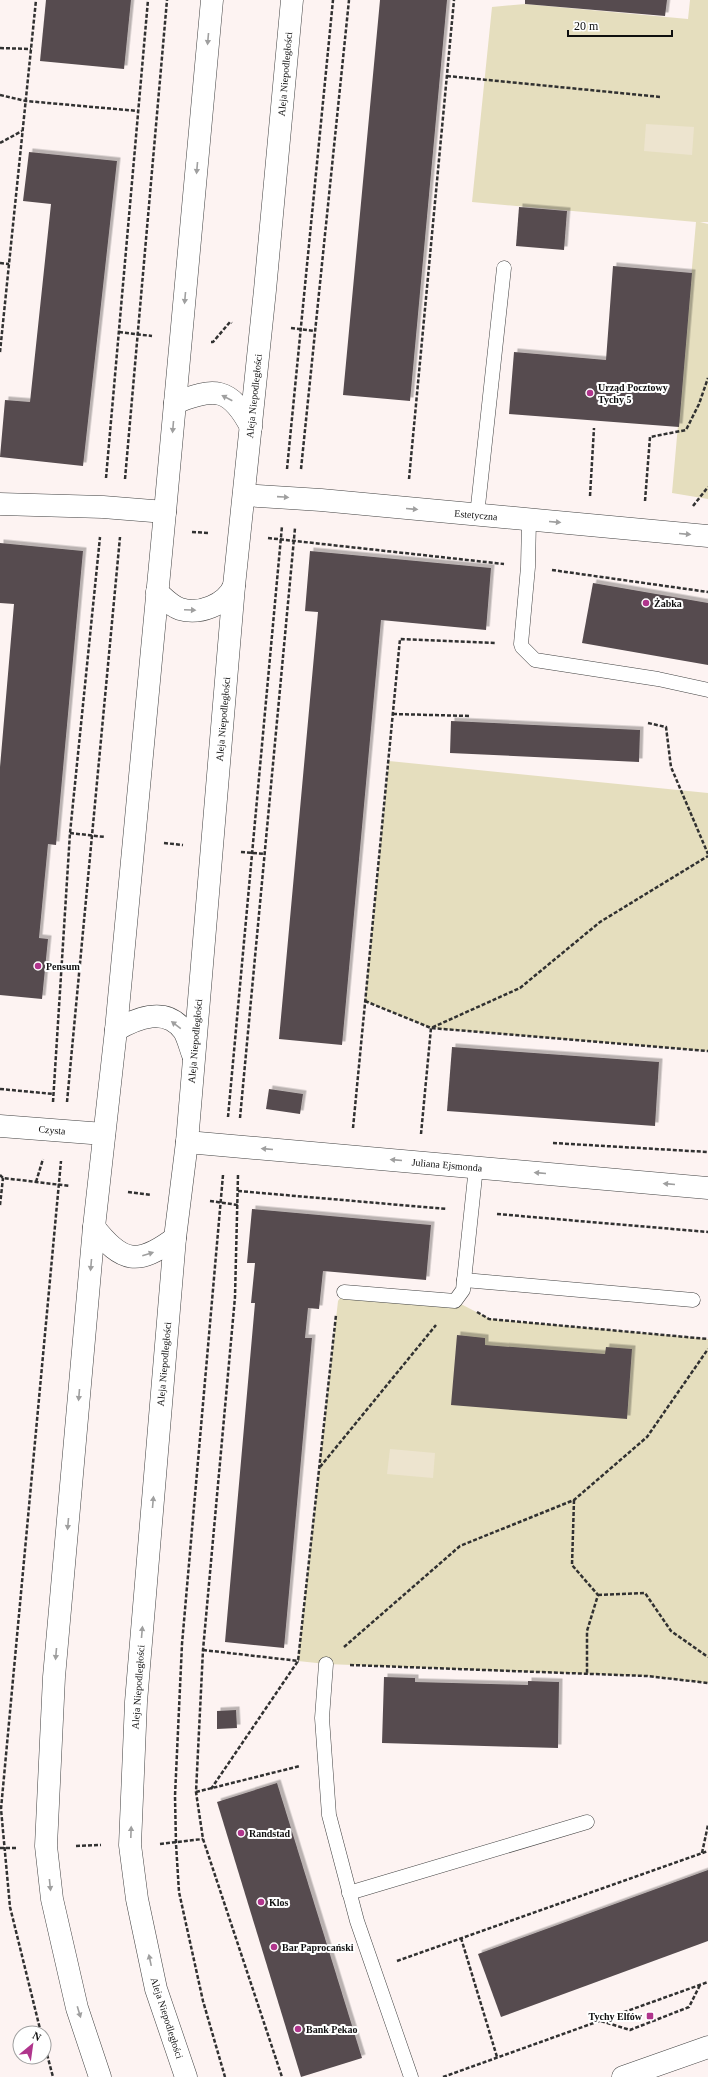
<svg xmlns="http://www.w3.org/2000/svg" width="708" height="2077" viewBox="0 0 708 2077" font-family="Georgia,serif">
<defs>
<filter id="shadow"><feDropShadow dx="3.5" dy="-3.5" stdDeviation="0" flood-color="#0004"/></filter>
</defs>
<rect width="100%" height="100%" fill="#fdf3f2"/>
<g fill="#e5debe">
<path d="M690,0H708V222H700L708,224V499L672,493L696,222L472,202L492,7L525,4L688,19Z"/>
<path d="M389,761L708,793V1051L431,1028L365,1001Z"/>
<path d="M344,1292L455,1301L490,1319L708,1339V1683L647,1676L326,1664L298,1661L338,1301Z"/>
</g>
<g fill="#ede4cf">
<path d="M646,124L694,127L692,155L644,151Z"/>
<path d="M390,1449L435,1453L433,1478L387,1474Z"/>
</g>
<g fill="#564c4f" filter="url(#shadow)">
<path d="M46,0H131L124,69L40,61Z"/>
<path d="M380,0H447L410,401L343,395Z"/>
<path d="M525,0H667L665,16L525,4Z"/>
<path d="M29,152L117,161L83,466L0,457L5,400L30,402L51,204L23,201Z"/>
<path d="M519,207L567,211L564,250L516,246Z"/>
<path d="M613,266L692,273L679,427L509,414L514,352L606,360Z"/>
<path d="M0,543L83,551L56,845L48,844L39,938L48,939L42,999L0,995V767L14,604L0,603Z"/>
<path d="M310,551L491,568L486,630L381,620L342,1045L279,1039L318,612L305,611Z"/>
<path d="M593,583L708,603V665L582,643Z"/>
<path d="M451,721L640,730L639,762L450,753Z"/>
<path d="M452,1047L659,1062L655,1126L447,1111Z"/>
<path d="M269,1089L303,1094L300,1114L266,1109Z"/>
<path d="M252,1209L431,1225L426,1280L323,1271L319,1309L308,1308L305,1338H312L284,1648L225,1642L255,1303H251L255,1263H247Z"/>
<path d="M457,1335L485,1338V1345L605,1354L606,1347L632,1349L627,1419L451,1405Z"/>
<path d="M384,1677L415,1678V1682L528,1685V1681L559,1682L558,1748L382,1743Z"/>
<path d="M236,1710L237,1728L217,1729V1711Z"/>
<path d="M277,1783L362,2058L301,2077L217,1802Z"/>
<path d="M708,1870V1941L501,2017L478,1954Z"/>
</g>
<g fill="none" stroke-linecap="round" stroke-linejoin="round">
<g stroke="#424242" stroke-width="15">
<g id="service">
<path d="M477,515L504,268"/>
<path d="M529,520L528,567L521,644L522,647L535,660L658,679L708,690"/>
<path d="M464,1280L693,1300"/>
<path d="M344,1292L455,1301L463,1290L476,1167"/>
<path d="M326,1664L322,1718L329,1815L357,1921L411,2077"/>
<path d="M349,1893L587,1822"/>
</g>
</g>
<g stroke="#424242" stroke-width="23">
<g id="minor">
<path d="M244,495L321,500L708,536"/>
<path d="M0,504L103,507L165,512"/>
<path d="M0,1126L104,1134"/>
<path d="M187,1142L708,1188"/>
</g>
</g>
<g stroke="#424242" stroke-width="23">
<g id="tertiary">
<path d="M175,403C215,387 230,387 251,427"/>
<path d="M157,592C164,598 171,606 180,609C199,615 226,605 234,586"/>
<path d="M116,1030C137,1018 166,1006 184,1031C188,1038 190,1047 193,1055"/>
<path d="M94,1227C122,1263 138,1266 175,1238"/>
<path d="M100,2077L77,2008L52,1899L46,1846L54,1677L94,1227L116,1030L165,512L212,0"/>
<path d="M186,2077L156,1989L137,1899L130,1845L136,1702L175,1238L187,1142L234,586L265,290L292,0"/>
<path d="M623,2077L708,2047"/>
</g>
</g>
<g stroke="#313131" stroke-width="2.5" stroke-dasharray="4 2" stroke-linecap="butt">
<path d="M0,48L31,49"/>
<path d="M447,76L661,97"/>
<path d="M0,95L26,101L138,111"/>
<path d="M0,143L22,131"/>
<path d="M0,263L9,264"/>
<path d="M291,328L315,331"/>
<path d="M119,332L152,336"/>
<path d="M211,342H213L230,322L232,323"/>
<path d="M0,352L36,0"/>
<path d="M287,469L333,0"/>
<path d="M301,469L349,0"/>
<path d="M106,478L148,0"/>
<path d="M125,479L167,0"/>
<path d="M409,479L454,0"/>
<path d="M590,496L594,428"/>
<path d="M645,501L650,437L686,430L699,404L708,378"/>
<path d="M693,506L708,487"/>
<path d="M192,532L209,533"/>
<path d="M268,538L504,564"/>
<path d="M552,570L708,592"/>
<path d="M393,714L470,716"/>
<path d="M648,723L666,727L671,767L708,854"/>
<path d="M70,833L105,837"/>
<path d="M164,843L183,845"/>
<path d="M241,852L265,854"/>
<path d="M365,1001L431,1028L708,1051"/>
<path d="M0,1089L54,1094"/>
<path d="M53,1102L70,833L100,537"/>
<path d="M67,1102L120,537"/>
<path d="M228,1117L282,526"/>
<path d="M240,1118L295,528"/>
<path d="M353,1128L400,639L496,643"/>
<path d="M421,1134L431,1028L520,988L600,922L708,856"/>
<path d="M553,1143L708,1152"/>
<path d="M0,1175L3,1178L70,1186"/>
<path d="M223,1175L182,1644L175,1796L176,1844L179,1892L203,2001L225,2077"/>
<path d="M238,1175L235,1297L203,1650L196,1792L203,1839L282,2077"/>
<path d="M36,1182L43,1159"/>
<path d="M238,1191L447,1209"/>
<path d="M128,1192L151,1195"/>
<path d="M210,1201L238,1205"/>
<path d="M0,1205L3,1178"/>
<path d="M497,1214L708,1232"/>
<path d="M477,1312L489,1319L708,1339"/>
<path d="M320,1467L436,1325"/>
<path d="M574,1500L572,1565L598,1595L587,1631V1674"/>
<path d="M598,1595L645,1593L671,1631L708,1657"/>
<path d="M344,1647L460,1546L574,1500L647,1437L708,1349"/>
<path d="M203,1650L299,1661"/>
<path d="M350,1665L647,1676L708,1683"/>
<path d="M211,1789L298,1661L336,1315"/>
<path d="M196,1792L300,1766"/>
<path d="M160,1844L203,1839"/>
<path d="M76,1846L101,1845"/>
<path d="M0,1848H17"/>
<path d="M702,1853L708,1825"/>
<path d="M461,1938L497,2057"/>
<path d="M397,1961L708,1851"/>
<path d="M601,2021L630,2030L689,2007L700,1985"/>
<path d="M41,2033L10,1907L1,1809L61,1161"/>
<path d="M44,2043L53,2077"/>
<path d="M443,2077L708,1982"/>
</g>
<use href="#service" stroke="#fff" stroke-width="14"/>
<use href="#minor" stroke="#fff" stroke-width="22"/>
<use href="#tertiary" stroke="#fff" stroke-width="22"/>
</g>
<defs><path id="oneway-solid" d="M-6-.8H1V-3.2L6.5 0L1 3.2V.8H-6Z"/></defs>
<g fill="#9f9f9f">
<use href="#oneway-solid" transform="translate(208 39) rotate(95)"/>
<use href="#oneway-solid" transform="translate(197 168) rotate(95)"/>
<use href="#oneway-solid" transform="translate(185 298) rotate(95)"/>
<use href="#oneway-solid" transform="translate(227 398) rotate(-153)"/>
<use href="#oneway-solid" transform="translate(173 427) rotate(95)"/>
<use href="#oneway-solid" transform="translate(283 497) rotate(4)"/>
<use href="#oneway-solid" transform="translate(412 509) rotate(5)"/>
<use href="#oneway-solid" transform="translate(555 522) rotate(5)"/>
<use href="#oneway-solid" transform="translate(685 534) rotate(5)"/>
<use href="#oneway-solid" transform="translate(190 610) rotate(3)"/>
<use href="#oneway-solid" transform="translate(176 1025) rotate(-143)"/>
<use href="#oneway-solid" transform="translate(267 1149) rotate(-175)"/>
<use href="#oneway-solid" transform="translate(396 1160) rotate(-175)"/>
<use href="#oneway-solid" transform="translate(540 1173) rotate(-175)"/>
<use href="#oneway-solid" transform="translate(669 1184) rotate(-175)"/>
<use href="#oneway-solid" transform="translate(148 1254) rotate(-17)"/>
<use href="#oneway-solid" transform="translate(91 1265) rotate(95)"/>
<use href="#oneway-solid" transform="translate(79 1395) rotate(95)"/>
<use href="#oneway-solid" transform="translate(153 1502) rotate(-85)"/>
<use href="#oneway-solid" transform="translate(68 1524) rotate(95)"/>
<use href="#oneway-solid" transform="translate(142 1632) rotate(-85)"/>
<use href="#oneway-solid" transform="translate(56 1654) rotate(95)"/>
<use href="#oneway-solid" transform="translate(131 1832) rotate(-88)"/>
<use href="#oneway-solid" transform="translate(50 1885) rotate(84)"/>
<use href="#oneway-solid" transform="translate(150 1960) rotate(-102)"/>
<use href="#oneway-solid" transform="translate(79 2012) rotate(73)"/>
</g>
<g fill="#b0358c" stroke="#fff" stroke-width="1.5">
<circle cx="590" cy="393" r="4"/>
<circle cx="646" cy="603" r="4"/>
<circle cx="38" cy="966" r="4"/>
<circle cx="241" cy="1833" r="4"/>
<circle cx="261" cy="1902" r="4"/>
<circle cx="274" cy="1947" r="4"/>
<rect x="646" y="2012" width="8" height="8" rx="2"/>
<circle cx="298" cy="2029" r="4"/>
</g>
<g text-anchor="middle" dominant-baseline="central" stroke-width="4" stroke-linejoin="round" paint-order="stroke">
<g font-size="10" fill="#0f0f0f" stroke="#fff">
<text transform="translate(285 74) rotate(-85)">Aleja Niepodległości</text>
<text transform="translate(254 396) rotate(-84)">Aleja Niepodległości</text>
<text transform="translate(476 515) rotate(5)">Estetyczna</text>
<text transform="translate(223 719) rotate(-85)">Aleja Niepodległości</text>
<text transform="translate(195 1041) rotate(-85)">Aleja Niepodległości</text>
<text transform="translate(52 1130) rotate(5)">Czysta</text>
<text transform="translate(447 1165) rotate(5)">Juliana Ejsmonda</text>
<text transform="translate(164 1364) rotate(-85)">Aleja Niepodległości</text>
<text transform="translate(138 1687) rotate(-86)">Aleja Niepodległości</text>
<text transform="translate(167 2018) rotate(72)">Aleja Niepodległości</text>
</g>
<g font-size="10" font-weight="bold" fill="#0f0f0f" stroke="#fff" text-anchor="start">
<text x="598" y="387">Urząd Pocztowy<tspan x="598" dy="12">Tychy 5</tspan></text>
<text x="654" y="603">Żabka</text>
<text x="46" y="966">Pensum</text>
<text x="249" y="1833">Randstad</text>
<text x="269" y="1902">Klos</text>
<text x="282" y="1947">Bar Paprocański</text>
<text x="642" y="2016" text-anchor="end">Tychy Elfów</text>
<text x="306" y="2029">Bank Pekao</text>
</g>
</g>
<g transform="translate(32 2045) rotate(29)"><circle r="19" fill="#ffffff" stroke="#9f9f9f"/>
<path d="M0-3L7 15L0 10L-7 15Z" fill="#b0358c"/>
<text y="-6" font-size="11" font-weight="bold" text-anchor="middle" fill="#0f0f0f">N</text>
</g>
<path d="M568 30v6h104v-6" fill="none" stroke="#0f0f0f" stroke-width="2"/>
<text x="574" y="30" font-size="12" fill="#0f0f0f" stroke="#ffffff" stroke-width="3" paint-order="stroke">20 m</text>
</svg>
